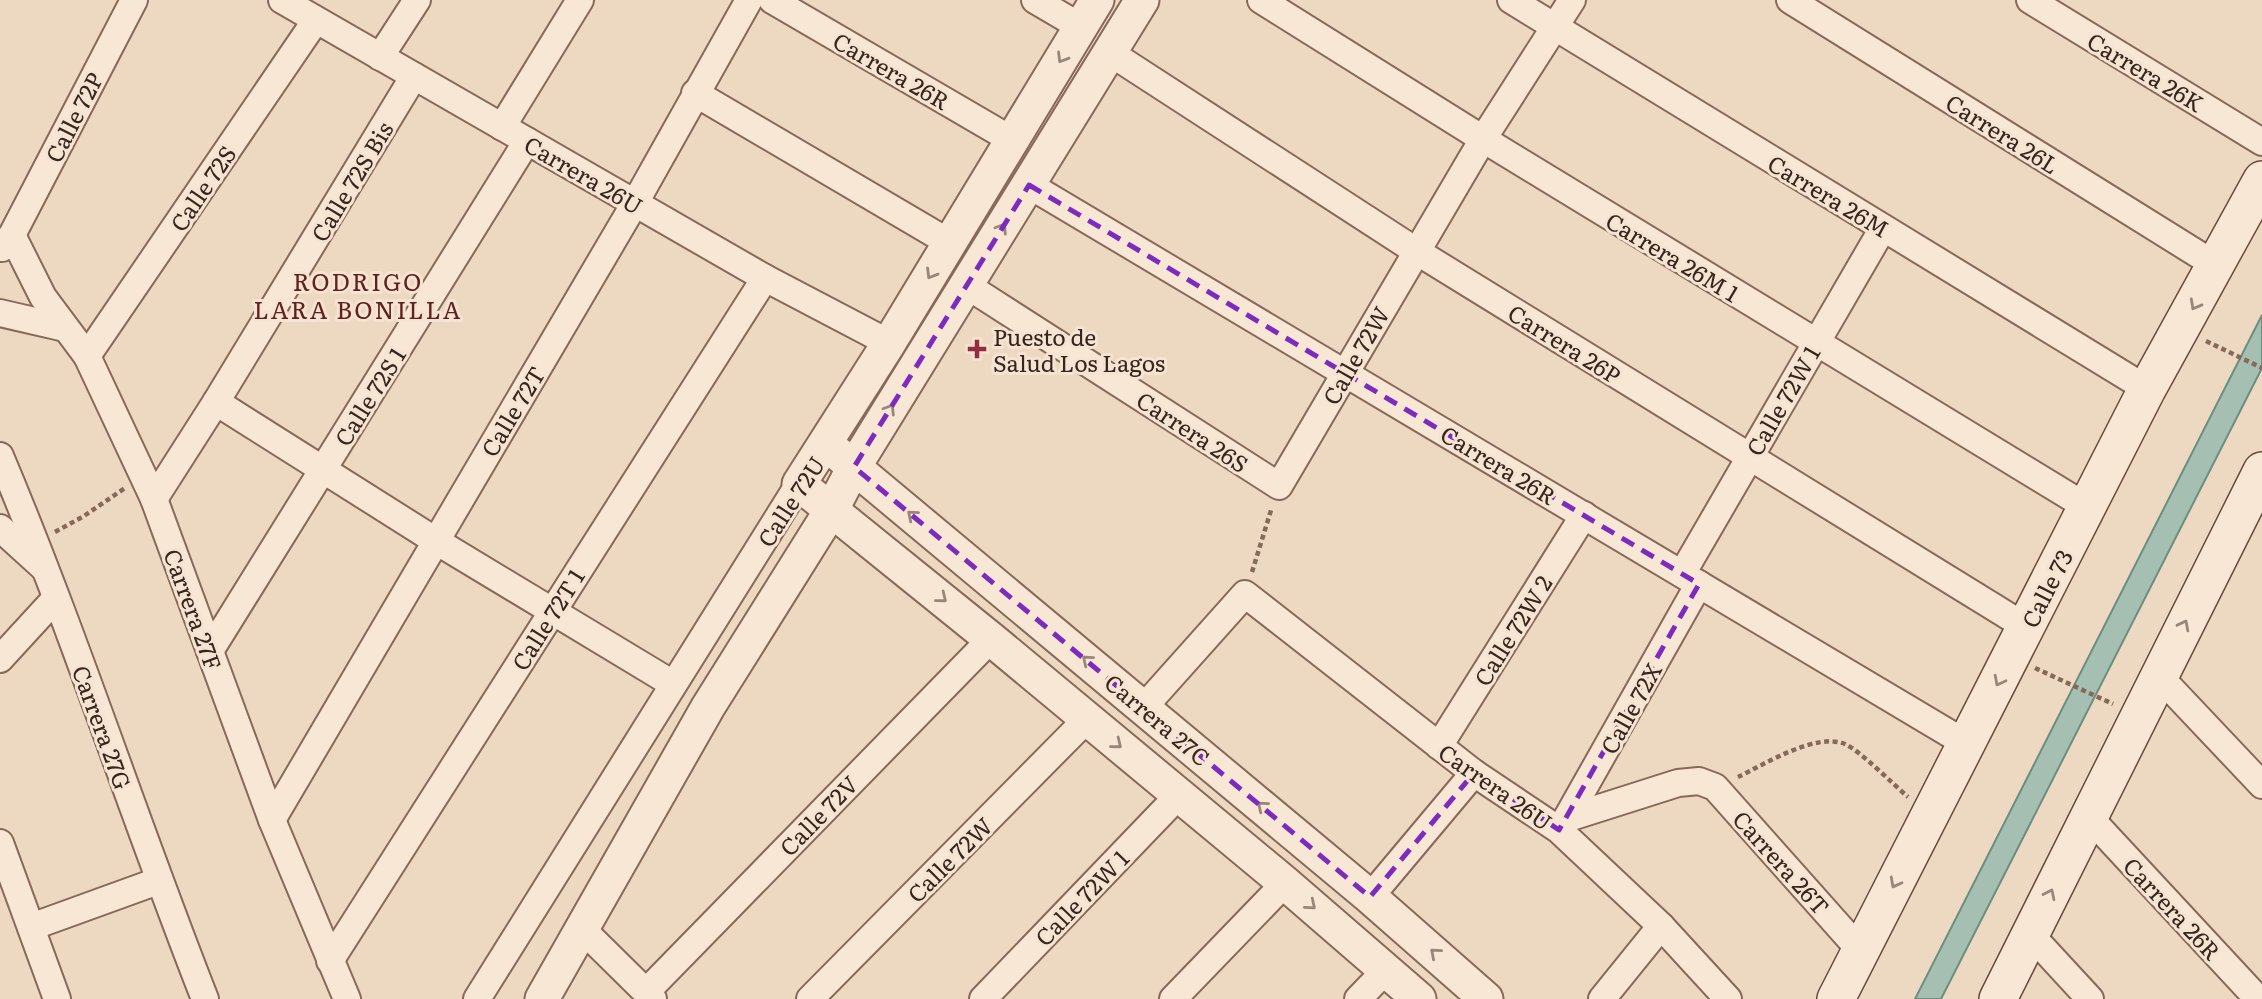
<svg xmlns="http://www.w3.org/2000/svg" width="2262" height="999" viewBox="0 0 2262 999" font-family="Literata,serif">
<rect width="100%" height="100%" fill="#edd8c2"/>
<path fill="#a5c0b3" stroke="#6c8e7f" stroke-width="2" d="M2262,315V368L1941,999H1915Z"/>
<g fill="none" stroke-linecap="round" stroke-linejoin="round">
<g stroke="#87695a" stroke-width="30">
<g id="minor">
<path d="M282,0L765,278L889,343"/>
<path d="M772,0L1012,140"/>
<path d="M1035,0L1081,27"/>
<path d="M1261,0L1483,139L2087,507"/>
<path d="M1511,0L2147,389"/>
<path d="M1790,0L2217,266"/>
<path d="M2030,0L2262,142"/>
<path d="M1109,52L1416,251L2026,627"/>
<path d="M380,57L417,0"/>
<path d="M695,93L950,243"/>
<path d="M502,127L580,0"/>
<path d="M1029,185L1967,744"/>
<path d="M12,235L43,297L87,356L154,499L272,820L347,999"/>
<path d="M2,248L12,235L134,0"/>
<path d="M966,285L1279,486L1483,139L1572,0"/>
<path d="M0,313L65,328"/>
<path d="M87,356L316,20"/>
<path d="M216,402L436,541L673,684"/>
<path d="M0,456C75,634 134,819 205,999"/>
<path d="M154,499L216,402L414,76"/>
<path d="M0,528L43,567"/>
<path d="M1682,574L1883,228"/>
<path d="M210,651L527,141"/>
<path d="M0,659L56,598"/>
<path d="M2158,675L2262,785"/>
<path d="M1144,707L1245,594L1474,773L1559,830L1661,926L1728,999"/>
<path d="M1439,746L1584,515"/>
<path d="M2089,817L2258,999"/>
<path d="M1568,818L1678,783L1699,781L1715,787L1860,950"/>
<path d="M272,820L635,203L749,0"/>
<path d="M1564,823L1699,584"/>
<path d="M0,843L57,999"/>
<path d="M1370,897L1474,773"/>
<path d="M31,927L158,881"/>
<path d="M581,928L653,999"/>
<path d="M2030,934L2090,999"/>
<path d="M330,961L765,278"/>
<path d="M646,992L991,639"/>
<path d="M477,999L799,484"/>
<path d="M810,999L1087,719"/>
<path d="M983,999L1179,795"/>
<path d="M1173,999L1285,883"/>
<path d="M1358,999L1387,969"/>
<path d="M1602,999L1661,926"/>
</g>
</g>
<g stroke="#87695a" stroke-width="37">
<g id="tertiary">
<path d="M1097,0L889,343L799,484L991,639L1285,883L1419,999"/>
<path d="M837,453L1370,897L1486,999"/>
<path d="M542,999L708,707L832,509L854,467L1142,0"/>
</g>
</g>
<g stroke="#684b3d" stroke-width="40">
<g id="secondary">
<path d="M1836,999L2147,389L2262,180"/>
<path d="M1998,999L2262,471"/>
</g>
</g>
<g stroke="#87695a" stroke-width="4.5" stroke-dasharray="5 3.5" stroke-linecap="butt">
<path d="M2206,341L2262,368"/>
<path d="M55,532L84,516L125,488"/>
<path d="M1252,572L1272,507"/>
<path d="M2035,668L2113,704"/>
<path d="M1738,777C1765,764 1816,732 1845,744C1859,750 1894,785 1908,797"/>
</g>
<use href="#minor" stroke="#f8e7d5" stroke-width="26"/>
<use href="#tertiary" stroke="#f8e7d5" stroke-width="33"/>
<use href="#secondary" stroke="#f8e7d5" stroke-width="37"/>
</g>
<defs><path id="oneway-chevron" d="M-2-3.5L2.5 0L-2 3.5" fill="none" stroke-width="1.6" stroke-linecap="round" stroke-linejoin="round" transform="scale(1.75)"/></defs>
<g stroke="#98867a">
<use href="#oneway-chevron" transform="translate(1062 58) rotate(121)"/>
<use href="#oneway-chevron" transform="translate(1002 228) rotate(-58)"/>
<use href="#oneway-chevron" transform="translate(931 274) rotate(121)"/>
<use href="#oneway-chevron" transform="translate(2195 305) rotate(119)"/>
<use href="#oneway-chevron" transform="translate(890 409) rotate(-58)"/>
<use href="#oneway-chevron" transform="translate(912 515) rotate(-140)"/>
<use href="#oneway-chevron" transform="translate(942 598) rotate(39)"/>
<use href="#oneway-chevron" transform="translate(2184 625) rotate(-63)"/>
<use href="#oneway-chevron" transform="translate(1087 660) rotate(-140)"/>
<use href="#oneway-chevron" transform="translate(1999 681) rotate(117)"/>
<use href="#oneway-chevron" transform="translate(1117 744) rotate(39)"/>
<use href="#oneway-chevron" transform="translate(1262 806) rotate(-140)"/>
<use href="#oneway-chevron" transform="translate(1895 883) rotate(118)"/>
<use href="#oneway-chevron" transform="translate(2050 894) rotate(-64)"/>
<use href="#oneway-chevron" transform="translate(1311 905) rotate(40)"/>
<use href="#oneway-chevron" transform="translate(1435 953) rotate(-139)"/>
</g>
<path fill="none" stroke="#7b2cbf" stroke-width="5" stroke-dasharray="14 9" stroke-linejoin="round" d="M1029,185L1699,584L1559,830L1474,773L1370,897L854,467Z"/>
<path fill="#942b3f" stroke="#f5e4d2" stroke-width="2.5" d="M973.5 338.5h7v7h7v7h-7v7h-7v-7h-7v-7h7z"/>
<g text-anchor="middle" dominant-baseline="central" stroke-width="6" stroke-linejoin="round" paint-order="stroke">
<g font-size="23" fill="#37251e" stroke="#f5e4d2">
<text transform="translate(892 70) rotate(30)">Carrera 26R</text>
<text transform="translate(2146 71) rotate(31)">Carrera 26K</text>
<text transform="translate(73 117) rotate(-63)">Calle 72P</text>
<text transform="translate(2003 133) rotate(32)">Carrera 26L</text>
<text transform="translate(584 174) rotate(30)">Carrera 26U</text>
<text transform="translate(351 181) rotate(-59)">Calle 72S Bis</text>
<text transform="translate(202 188) rotate(-56)">Calle 72S</text>
<text transform="translate(1829 195) rotate(31)">Carrera 26M</text>
<text transform="translate(1673 256) rotate(31)">Carrera 26M 1</text>
<text transform="translate(1565 343) rotate(32)">Carrera 26P</text>
<text transform="translate(1355 355) rotate(-60)">Calle 72W</text>
<text transform="translate(369 396) rotate(-58)">Calle 72S 1</text>
<text transform="translate(1782 400) rotate(-60)">Calle 72W 1</text>
<text transform="translate(512 411) rotate(-59)">Calle 72T</text>
<text transform="translate(1193 431) rotate(33)">Carrera 26S</text>
<text transform="translate(1499 464) rotate(31)">Carrera 26R</text>
<text transform="translate(790 501) rotate(-57)">Calle 72U</text>
<text transform="translate(2046 588) rotate(-63)">Calle 73</text>
<text transform="translate(194 609) rotate(70)">Carrera 27F</text>
<text transform="translate(547 619) rotate(-58)">Calle 72T 1</text>
<text transform="translate(1512 630) rotate(-58)">Calle 72W 2</text>
<text transform="translate(1630 708) rotate(-61)">Calle 72X</text>
<text transform="translate(1158 719) rotate(40)">Carrera 27C</text>
<text transform="translate(103 727) rotate(70)">Carrera 27G</text>
<text transform="translate(1496 786) rotate(35)">Carrera 26U</text>
<text transform="translate(818 815) rotate(-46)">Calle 72V</text>
<text transform="translate(949 859) rotate(-45)">Calle 72W</text>
<text transform="translate(1782 862) rotate(48)">Carrera 26T</text>
<text transform="translate(1081 897) rotate(-46)">Calle 72W 1</text>
<text transform="translate(2173 908) rotate(47)">Carrera 26R</text>
</g>
<g font-size="23" fill="#37251e" stroke="#f5e4d2" text-anchor="start">
<text x="993" y="336">Puesto de<tspan x="993" dy="26">Salud Los Lagos</tspan></text>
</g>
<g font-size="24" letter-spacing="2" fill="#62201e" stroke="#f5e4d2">
<text x="358" y="280">RODRIGO<tspan x="358" dy="28">LARA BONILLA</tspan></text>
</g>
</g>
</svg>
